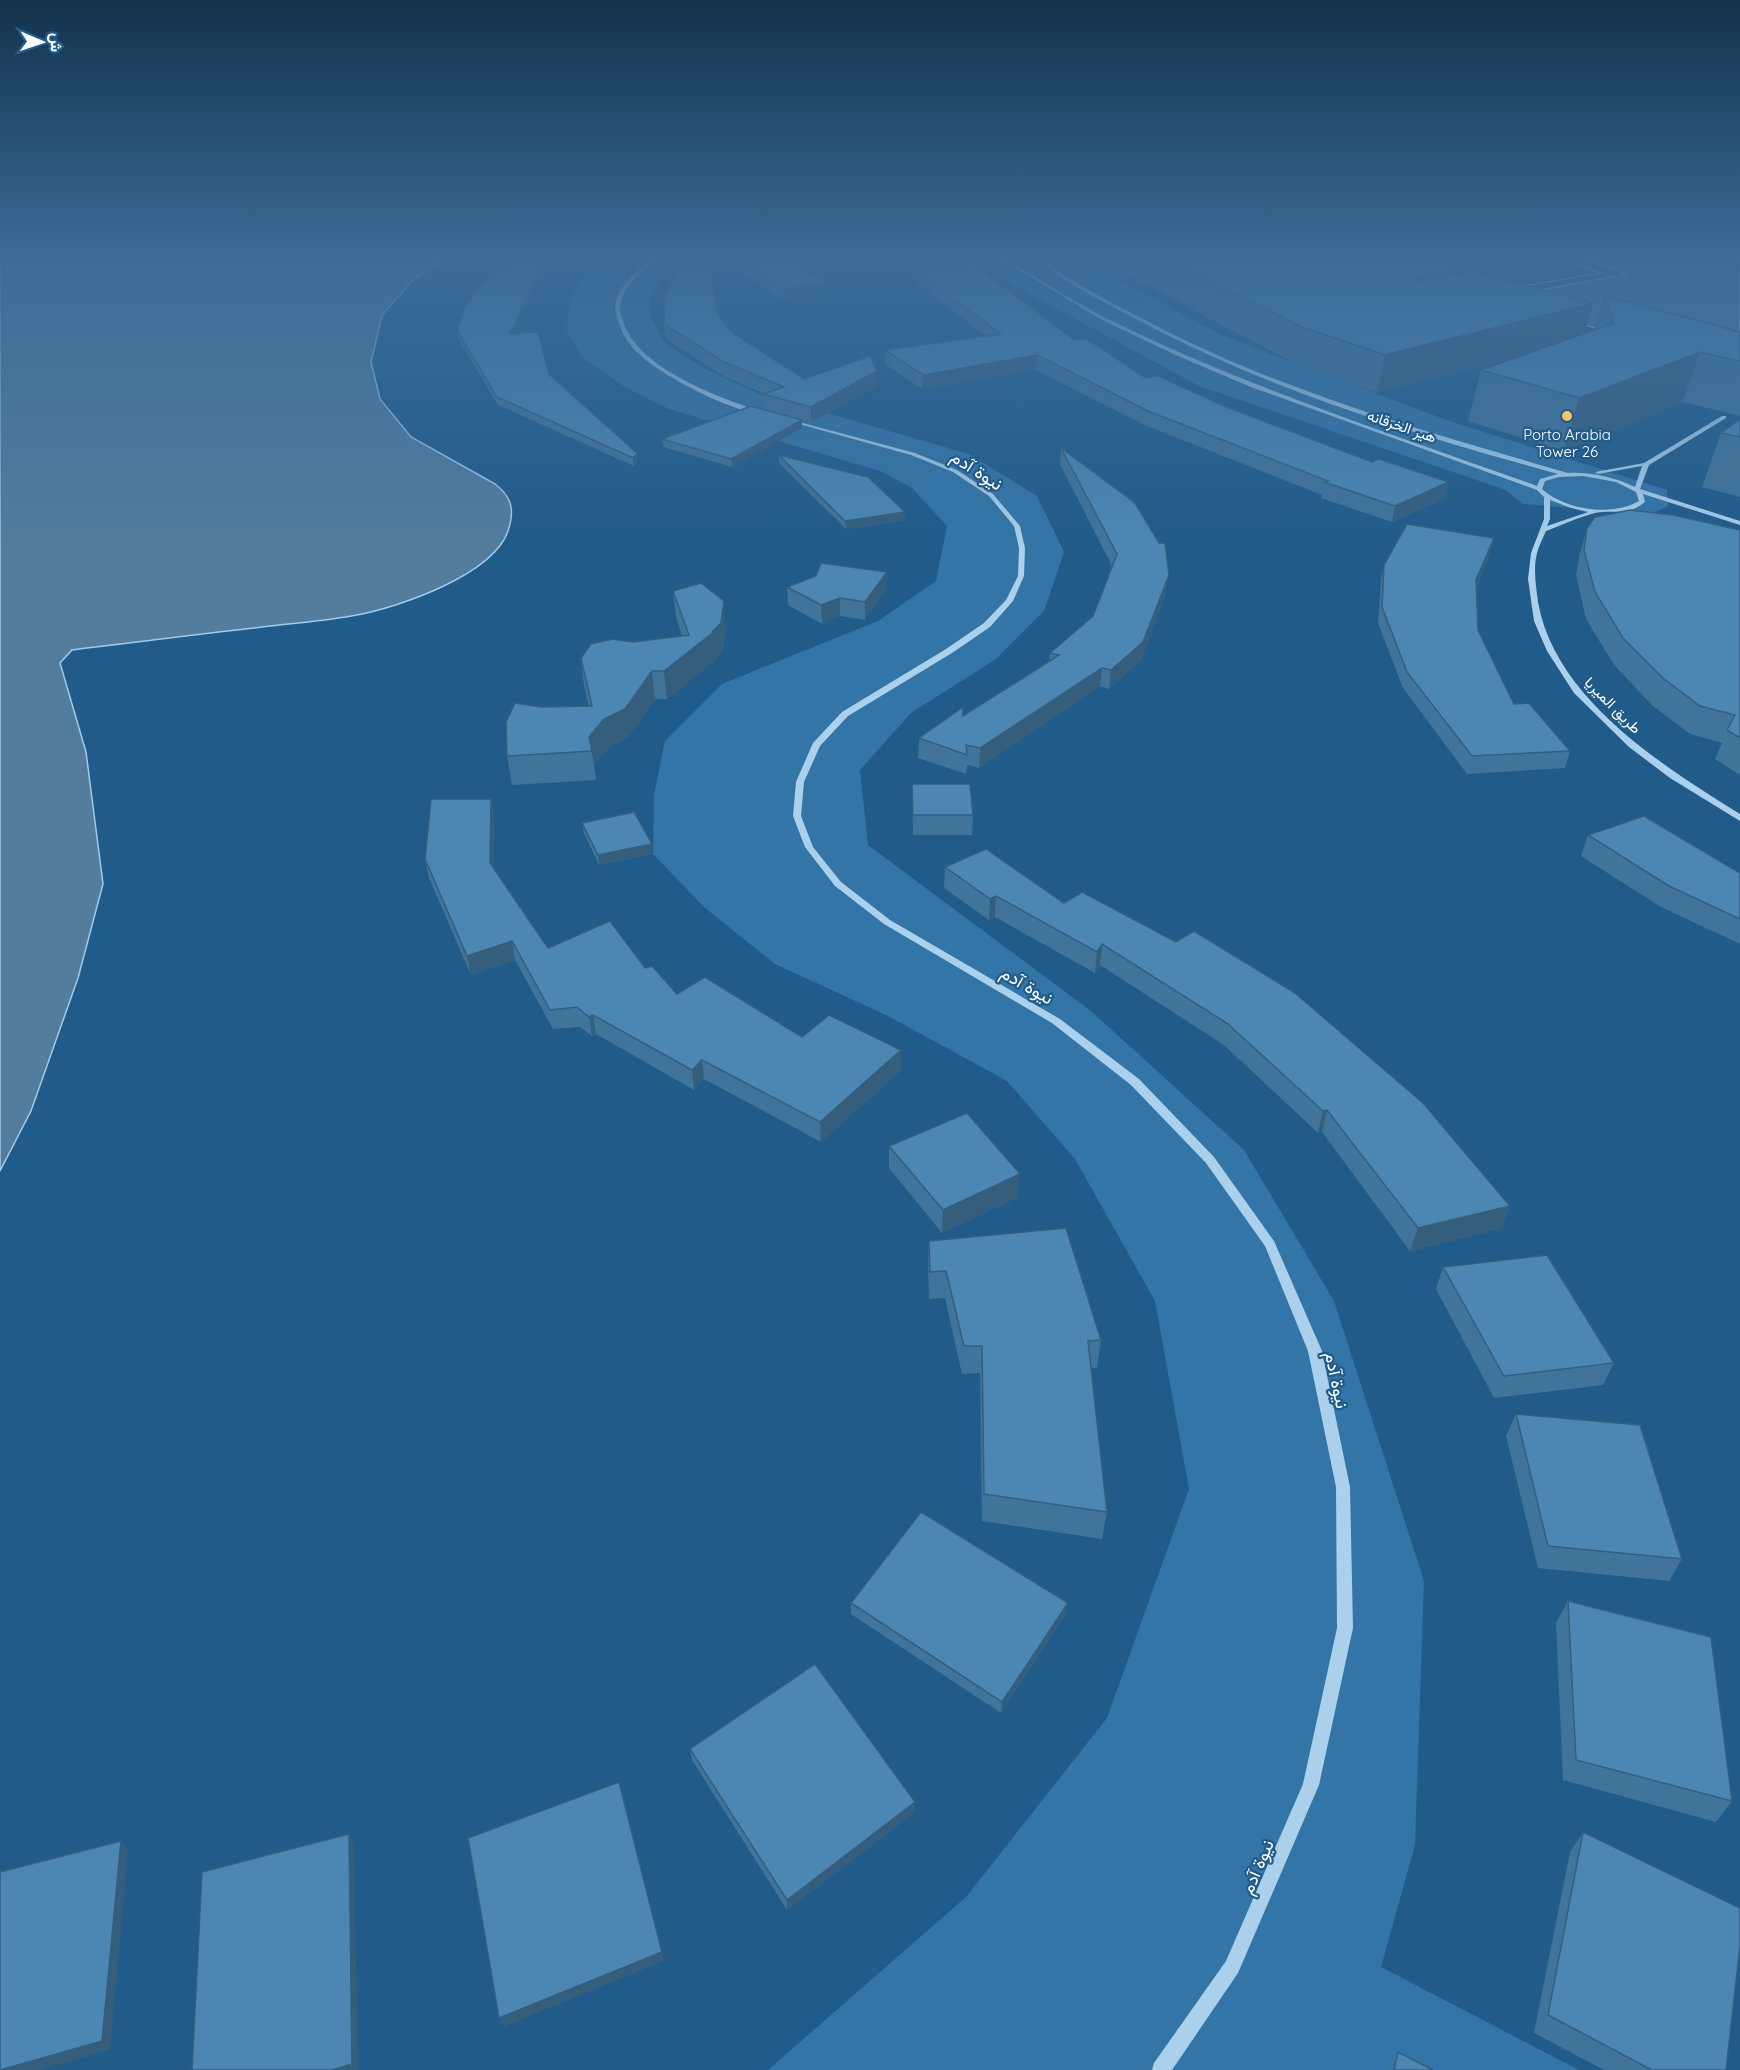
<svg xmlns="http://www.w3.org/2000/svg" width="1740" height="2070" viewBox="0 0 1740 2070" font-family="Quicksand,Vazirmatn,sans-serif">
<rect width="100%" height="100%" fill="#205b8a"/>
<g fill="#3375a7">
<path d="M607,257H685L673,264L650,295L651,317L664,342L705,369L760,394L969,454L1037,496L1064,552L1044,611L996,659L911,713L860,770L868,845L1091,1011L1244,1150L1334,1301L1424,1581L1415,1845L1381,1967L1579,2070H768L966,1897L1107,1718L1189,1489L1155,1301L1075,1159L1007,1081L888,1016L775,964L704,907L653,854L654,794L665,741L722,684L878,621L936,581L947,526L912,488L880,471L669,409L625,387L582,357L567,332L568,312L574,291L591,267Z"/>
<path d="M979,257H1080L1102,272L1224,336L1449,421L1667,490L1668,506L1651,514L1523,504L1506,490L1199,386L1013,285Z"/>
</g>
<g fill="#537c9d" stroke="#9fccec" stroke-width="1.5">
<path d="M0,257H449L413,280L382,315L371,362L380,399L411,437L495,484C512,497 515,510 508,531C493,575 399,607 357,615C326,621 294,623 262,627C199,634 136,642 72,650L60,663L86,752L103,884L78,978L31,1111L0,1171Z"/>
<path d="M1577,257H1740V367L1632,339L1496,298L1627,274Z"/>
</g>
<g fill="none" stroke-linecap="round" stroke-linejoin="round">
<g fill="#abd0eb" fill-rule="evenodd">
<path d="M655,257H659C644,272 624,283 620,306C619,310 621,316 623,320C635,367 717,397 760,411V413C731,412 661,375 640,355C629,345 621,333 618,320C617,316 615,310 615,306C619,283 638,271 655,257Z"/>
<path d="M998,257H1002C1037,277 1072,301 1108,319C1246,387 1393,434 1537,486L1540,479L1558,474C1413,434 1269,390 1136,319C1102,301 1064,284 1036,257H1040C1071,283 1109,301 1145,320C1279,391 1424,431 1568,473C1591,472 1614,477 1635,487L1642,466L1598,474L1595,472L1644,463L1722,416H1726V418L1649,465L1640,489L1740,521V525L1643,494L1645,502C1627,517 1614,509 1595,513C1579,517 1562,525 1546,531C1543,538 1539,545 1537,553C1533,569 1536,586 1538,602C1555,699 1663,766 1740,814V821L1670,778L1629,747L1574,693L1547,651L1534,621L1528,579L1531,553L1544,519V497L1537,490L1251,387L1180,357L1102,320ZM1583,476L1616,482L1636,492L1639,501C1611,517 1565,510 1542,489L1545,481L1559,477ZM1550,500L1571,508L1588,512L1547,526L1550,519Z"/>
<path d="M1555,257H1560L1603,273L1511,289L1513,287L1596,273Z"/>
<path d="M788,419L915,453L957,470L993,494L1020,526L1025,548L1024,576L1013,601L990,627L952,653L848,716L820,746L804,782L801,816L813,847L841,882L890,920L1060,1019L1139,1079L1214,1157L1274,1241L1322,1351L1350,1487L1353,1628L1319,1785L1238,1973L1172,2070H1152L1154,2063L1226,1961L1303,1784L1337,1628L1336,1487L1308,1351L1265,1246L1206,1163L1131,1085L1052,1023L884,924L835,886L805,847L793,816L796,782L813,743L842,712L946,649L984,623L1006,600L1018,576L1019,548L1014,526L989,496L953,472L911,455L788,421Z"/>
</g>
</g>
<g fill="#41749a">
<path d="M521,257H549L514,334L549,374L637,453V461L634,466L498,405L458,338L457,331Z"/>
<path d="M732,257H787L826,295L783,300L732,265Z"/>
<path d="M1088,257H1574L1569,275L1507,281L1593,303L1585,334L1594,331L1604,295L1740,332V416L1683,402L1564,451L1468,421L1481,370L1525,355L1377,393L1296,364L1123,273L1115,274Z"/>
<path d="M918,272L1074,340L1146,378L1229,408L1446,498L1392,522L1321,498L1322,495L1147,426L1036,370L922,389L885,364V350L985,336L918,284Z"/>
<path d="M717,313L730,331L804,379L877,386L811,422L764,409L763,394H765L725,377L665,338L664,324Z"/>
<path d="M1740,419V497L1702,487L1721,433Z"/>
<path d="M802,428L732,467L663,447L662,439Z"/>
<path d="M1061,448L1166,593L1141,660L1109,689L1100,686L979,768L967,765L966,774L918,758L919,738L963,716L1049,662L1050,653L1093,616L1112,566L1060,464Z"/>
<path d="M779,455L905,512V520L846,529L779,463Z"/>
<path d="M1587,528L1740,530V775L1715,759L1722,743L1690,734L1653,706L1614,665L1586,619L1576,575L1580,553Z"/>
<path d="M1494,538L1490,553L1477,586L1478,630L1514,704L1570,751L1565,768L1467,774L1403,688L1378,623L1381,580L1384,565Z"/>
<path d="M816,576L887,589L865,620L840,616L822,624L788,605L787,587Z"/>
<path d="M673,591L726,627L723,650L717,656V659L667,699H655L628,737L608,748L594,765L596,780L512,785L507,756L541,707L589,706L584,686L581,658L633,642L682,636L676,617Z"/>
<path d="M912,784L973,815L972,835H913Z"/>
<path d="M491,799L494,818L493,868L548,948L645,968L677,994L901,1070L821,1142L704,1079L694,1090L596,1034L592,1036L580,1027L553,1029L515,960L471,975L429,878L425,859Z"/>
<path d="M582,823L653,854L599,865L584,833Z"/>
<path d="M1588,835L1740,873V944L1661,907L1581,856Z"/>
<path d="M945,867L1064,903L1510,1206L1502,1228L1410,1251L1322,1132L1318,1133L1224,1045L1100,965L1095,973L995,917L989,920L944,888Z"/>
<path d="M889,1146L1018,1197L942,1233L889,1168Z"/>
<path d="M929,1241L1101,1340L1097,1368H1091L1107,1512L1102,1539L982,1521L980,1373L962,1374L945,1298L929,1299L928,1268Z"/>
<path d="M1443,1267L1614,1363L1603,1385L1494,1398L1436,1289Z"/>
<path d="M1516,1414L1682,1559L1669,1581L1538,1568L1506,1436Z"/>
<path d="M1568,1601L1732,1801L1716,1822L1563,1780L1556,1623Z"/>
<path d="M851,1603L1066,1614L1001,1713L851,1614Z"/>
<path d="M690,1749L915,1812L787,1910L692,1760Z"/>
<path d="M1583,1832L1726,2070H1604L1534,2033L1570,1852Z"/>
<path d="M1398,2052L1433,2070H1390L1392,2061Z"/>
</g>
<g fill="#355e7d">
<path d="M545,257H549L511,341L510,334Z"/>
<path d="M1116,257H1124L1123,273L1115,274Z"/>
<path d="M1413,257H1574L1569,275L1455,286L1405,315Z"/>
<path d="M826,283V295L783,300V288Z"/>
<path d="M1593,303L1583,339L1377,393L1385,355Z"/>
<path d="M1700,352L1683,402L1564,451L1579,398Z"/>
<path d="M1037,355L1036,370L922,389L923,375Z"/>
<path d="M877,371V386L811,422V407Z"/>
<path d="M802,420V428L732,467L731,459Z"/>
<path d="M637,453V461L634,466L633,458Z"/>
<path d="M1449,482L1446,498L1392,522L1395,506Z"/>
<path d="M905,512V520L846,529L845,521Z"/>
<path d="M1494,538L1490,553L1472,596L1476,580Z"/>
<path d="M887,572V589L865,620V602Z"/>
<path d="M1169,575L1166,593L1141,660L1109,689L1111,670Z"/>
<path d="M840,598V616L822,624L821,605Z"/>
<path d="M724,601L726,627L723,650L717,656V659L667,699L664,671Z"/>
<path d="M1102,668L1100,686L979,768L980,748Z"/>
<path d="M652,671L655,699L628,737L608,748L594,765L589,737L604,719Z"/>
<path d="M491,799L494,818L493,881L490,863Z"/>
<path d="M652,844L653,854L599,865L598,855Z"/>
<path d="M996,896L995,917L989,920L990,899Z"/>
<path d="M512,941L515,960L471,975L467,956Z"/>
<path d="M1102,944L1100,965L1095,973L1097,952Z"/>
<path d="M593,1015L596,1034L592,1036L589,1017Z"/>
<path d="M901,1050V1070L821,1142L820,1122Z"/>
<path d="M702,1060L704,1079L694,1090L692,1070Z"/>
<path d="M1327,1110L1322,1132L1318,1133L1323,1111Z"/>
<path d="M1020,1174L1018,1197L942,1233L943,1210Z"/>
<path d="M1510,1206L1502,1228L1410,1251L1418,1228Z"/>
<path d="M1068,1603L1066,1614L1001,1713L1002,1702Z"/>
<path d="M915,1802V1812L787,1910V1900Z"/>
<path d="M349,1834L354,1844L358,2070H332Z"/>
<path d="M121,1841L128,1851L110,2050L40,2070H1Z"/>
<path d="M662,1952L664,1961L503,2027L499,2018Z"/>
</g>
<g fill="#4c87b3" stroke="#355e7d" stroke-width="1.5">
<path d="M521,257H545L510,334L538,332L549,374L637,453L633,458L497,397L457,331L464,308L482,285Z"/>
<path d="M737,257H787L826,283L783,288Z"/>
<path d="M1160,257H1417H1413L1459,269L1414,277L1412,280L1415,282L1473,272L1593,303L1385,355L1302,327Z"/>
<path d="M977,267L1074,340L1087,339L1146,378L1158,376L1229,408L1372,462L1379,459L1449,482L1395,506L1324,482L1328,481L1148,411L1037,355L923,375L885,350L1001,334L918,272Z"/>
<path d="M678,270L711,271L717,313L730,331L804,379L870,356L877,371L811,407L763,394L784,387L724,362L664,324L665,297Z"/>
<path d="M1604,295L1740,332V361L1700,352L1579,398L1481,370L1614,323Z"/>
<path d="M751,406L802,420L731,459L662,439Z"/>
<path d="M1740,419V437L1721,433Z"/>
<path d="M1061,448L1135,503L1159,543H1165L1169,575L1143,642L1111,670L1102,668L980,748L966,745L967,755L919,738L963,707V716L1059,655L1050,653L1093,616L1117,554Z"/>
<path d="M779,455L868,477L905,512L845,521Z"/>
<path d="M1630,510L1673,515L1740,530V738L1727,730L1735,715L1700,706L1663,678L1623,638L1595,592L1584,550L1587,528L1595,517Z"/>
<path d="M1407,524L1494,538L1476,580L1478,630L1514,704L1529,703L1570,751L1472,756L1407,672L1382,607L1384,565Z"/>
<path d="M821,563L887,572L865,602L840,598L821,605L787,587L816,576Z"/>
<path d="M701,583L724,601L721,623L712,632L715,631L664,671H652L625,709L604,719L589,737L592,751L507,756L506,722L515,703L541,707L592,706L581,658L591,644L613,639L633,642L689,635L673,591Z"/>
<path d="M912,784H970L973,815H913Z"/>
<path d="M431,799H491L490,863L548,948L610,921L645,968L652,966L677,994L705,977L802,1037L829,1015L901,1050L820,1122L702,1060L692,1070L593,1015L589,1017L577,1007L550,1010L512,941L467,956L425,859Z"/>
<path d="M634,812L652,844L598,855L582,823Z"/>
<path d="M1644,816L1740,873V919L1669,886L1588,835Z"/>
<path d="M986,849L1064,903L1082,892L1176,942L1194,931L1295,993L1423,1103L1510,1206L1418,1228L1327,1110L1323,1111L1228,1024L1102,944L1097,952L996,896L990,899L945,867Z"/>
<path d="M967,1113L1020,1174L943,1210L889,1146Z"/>
<path d="M1066,1228L1101,1340L1088,1341L1107,1512L984,1494L982,1346H964L946,1271L930,1272L929,1241Z"/>
<path d="M1547,1255L1614,1363L1504,1376L1443,1267Z"/>
<path d="M1516,1414L1640,1425L1682,1559L1548,1546Z"/>
<path d="M921,1512L1068,1603L1002,1702L851,1603Z"/>
<path d="M1568,1601L1711,1637L1732,1801L1576,1760Z"/>
<path d="M815,1664L915,1802L787,1900L690,1749Z"/>
<path d="M619,1782L662,1952L499,2018L468,1838Z"/>
<path d="M1583,1832L1740,1908V1946L1726,2070H1652L1548,2015Z"/>
<path d="M349,1834L352,2064L332,2070H192L202,1872Z"/>
<path d="M121,1841L102,2041L0,2070V1872Z"/>
<path d="M1398,2052L1433,2070H1394Z"/>
</g>
<linearGradient id="sky" x2="0" y2="1"><stop stop-color="#12324c"/><stop offset="0.47" stop-color="#3c6c98"/><stop offset="1" stop-color="#3c6c98" stop-opacity="0"/></linearGradient>
<rect width="1740" height="546" fill="url(#sky)"/>
<circle fill="#f9bf6c" stroke="#205b8a" stroke-width="2" cx="1567" cy="416" r="6"/>
<g text-anchor="middle" dominant-baseline="central" stroke-width="4.5" stroke-linejoin="round" paint-order="stroke">
<g font-size="15" fill="#fff" stroke="#205b8a">
<text transform="translate(1402 426) rotate(19)">هير الخرقانه</text>
<text transform="translate(1613 705) rotate(45)">طريق الميريا</text>
</g>
<g font-size="15" fill="#fff" stroke="#205b8a">
<text x="1567" y="434">Porto Arabia<tspan x="1567" dy="17">Tower 26</tspan></text>
</g>
<g font-size="18" fill="#fff" stroke="#205b8a">
<text transform="translate(977 470) rotate(33)">نيوة آدم</text>
<text transform="translate(1027 985) rotate(30)">نيوة آدم</text>
<text transform="translate(1337 1380) rotate(78)">نيوة آدم</text>
<text transform="translate(1257 1867) rotate(-67)">نيوة آدم</text>
</g>
</g>
<g transform="translate(42 42) rotate(92)" stroke="#205b8a" stroke-width="4.5" paint-order="stroke">
<path d="M0-4.5L10 22L0 15L-10 22Z" fill="#ffffff"/>
<text y="-9" font-size="16" font-weight="bold" text-anchor="middle" fill="#ffffff">ش</text>
</g>
</svg>
